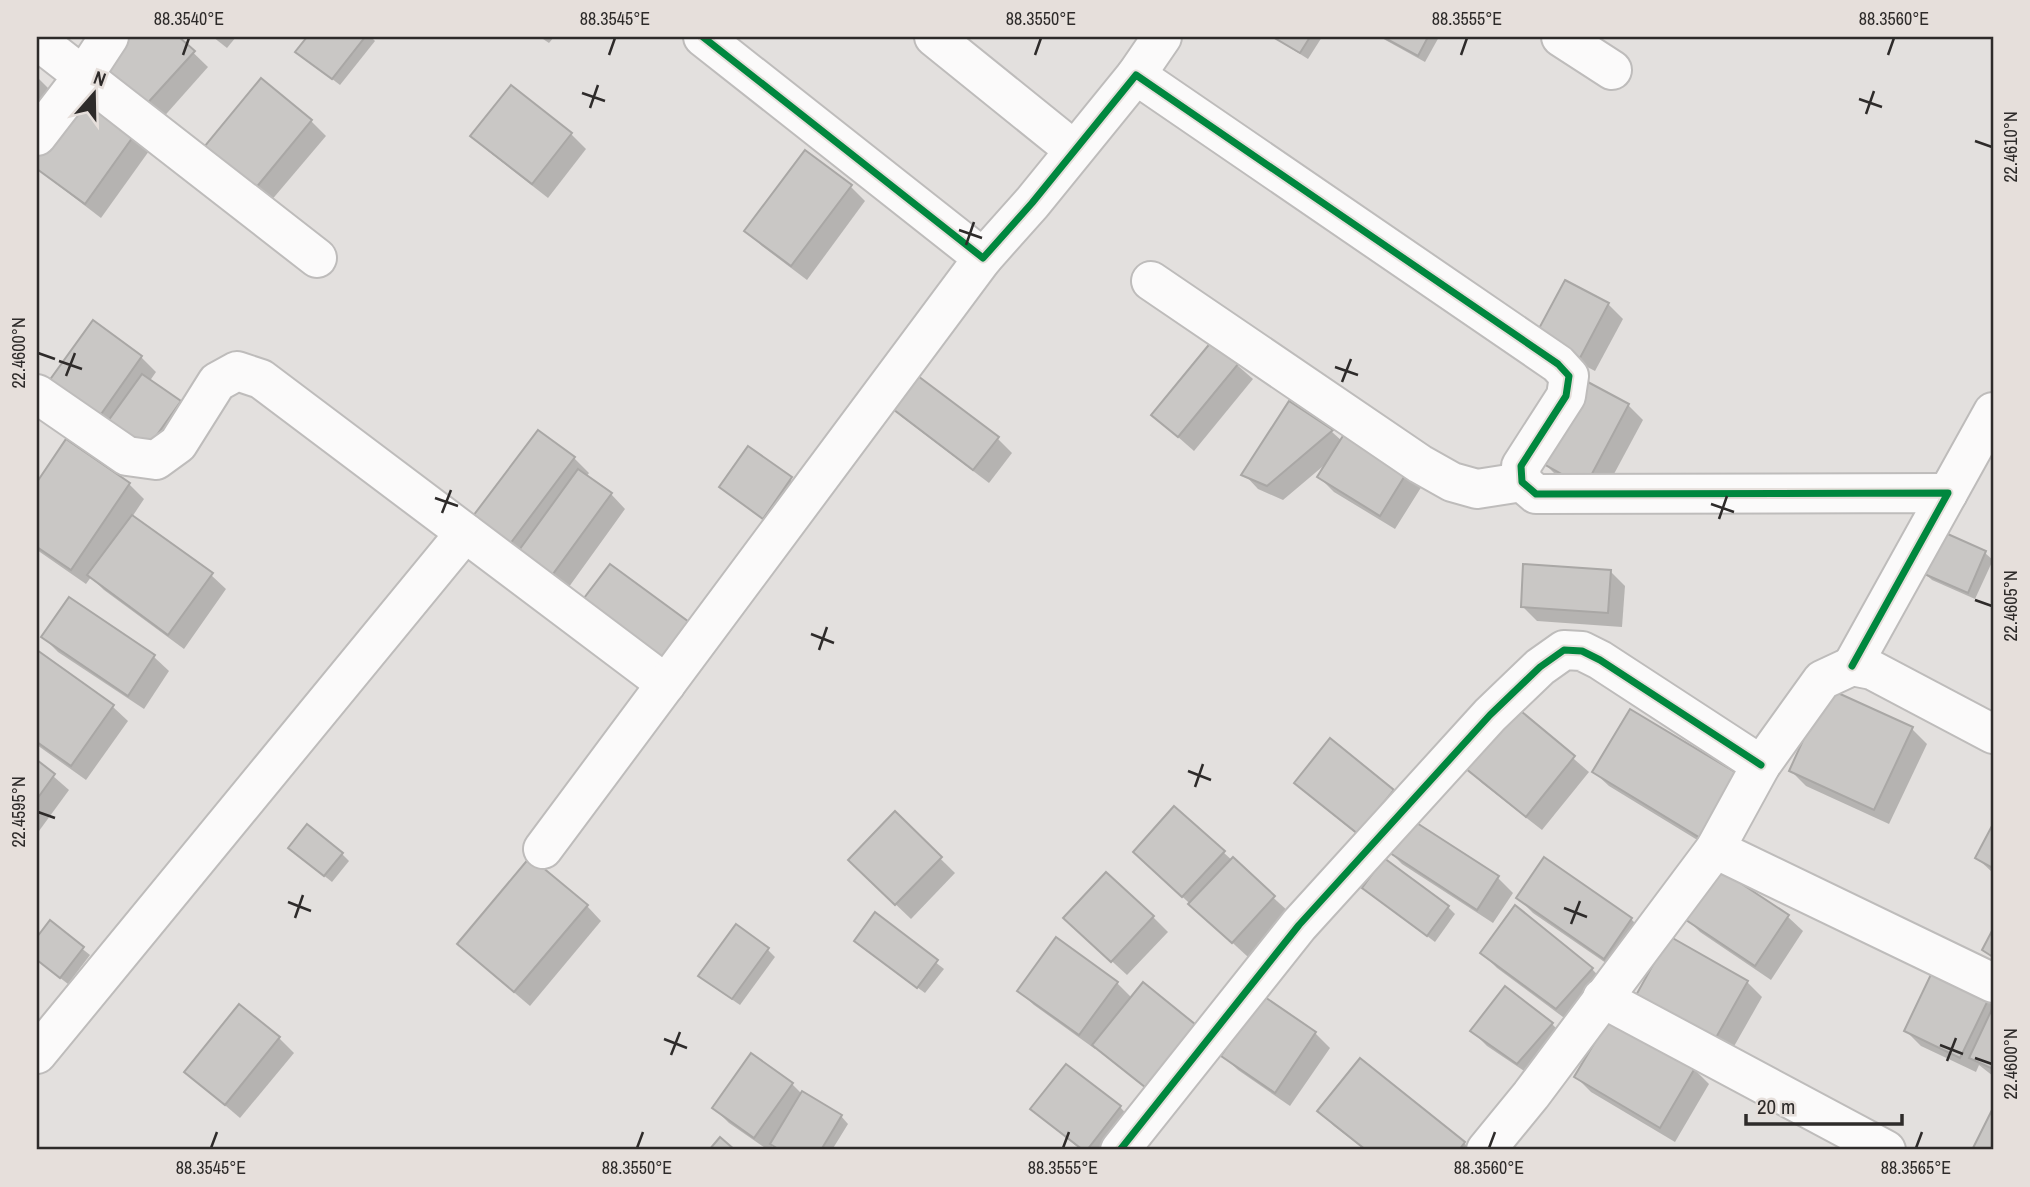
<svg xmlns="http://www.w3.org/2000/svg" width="2030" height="1187" viewBox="0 0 2030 1187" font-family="'Archivo Narrow',sans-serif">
<rect width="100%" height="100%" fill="#e3e0de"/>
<g fill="#0003">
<path d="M127,37H177L208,67L160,121L115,81Z"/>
<path d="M213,37H236L227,48Z"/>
<path d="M309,37H371L375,41L340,85L297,52Z"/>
<path d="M540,37H554L549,43Z"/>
<path d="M1273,37H1322L1308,59Z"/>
<path d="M1380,37H1439L1425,62Z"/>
<path d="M37,77L53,93L37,114Z"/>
<path d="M512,88L571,134L586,149L548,198L488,151L473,136Z"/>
<path d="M76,94L149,151L101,218L37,169V150Z"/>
<path d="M311,121L326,136L270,202L221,162Z"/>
<path d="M850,186L865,201L807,280L762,246L747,231Z"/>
<path d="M1608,304L1623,319L1595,371L1553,349Z"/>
<path d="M93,322L141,357L156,372L149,382L179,403L194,417L158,469L66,396Z"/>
<path d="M1213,344L1253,379L1194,451L1153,415Z"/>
<path d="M887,402L997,438L1012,453L989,483L902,417Z"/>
<path d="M1290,404L1332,432L1342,441L1422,486L1395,529L1334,492L1319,477L1328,462L1283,500L1258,489L1244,474Z"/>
<path d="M1628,405L1643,420L1600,500L1559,478L1544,463Z"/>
<path d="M539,432L574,458L589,473L586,477L611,494L625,509L566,591L488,535Z"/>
<path d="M67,442L129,484L144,499L132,517L211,575L226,589L184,649L104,590L91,577L86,584L37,550V485Z"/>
<path d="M748,449L798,486L771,524L721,487Z"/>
<path d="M1942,534L1985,553L1993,560L1975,599L1932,580L1924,573Z"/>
<path d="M1610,571L1625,586L1622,627L1537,621L1522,606Z"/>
<path d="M70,600L154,657L169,671L144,709L58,652L43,637Z"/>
<path d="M37,652L113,707L128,721L86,780L37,745Z"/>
<path d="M1516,709L1589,772L1542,830L1482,783L1468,768Z"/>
<path d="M1631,711L1717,852L1609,786L1594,772Z"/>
<path d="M1912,729L1927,744L1889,824L1806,786L1791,771Z"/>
<path d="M37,762L69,790L39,831L37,830Z"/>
<path d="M1296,782L1393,791L1408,806L1374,848L1311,797Z"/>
<path d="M895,814L955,873L911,919L865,875Z"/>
<path d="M1406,818L1498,878L1513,893L1493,923L1402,864L1387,849Z"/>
<path d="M1993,828V873L1977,858Z"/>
<path d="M1223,852L1289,912L1248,957L1150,867Z"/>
<path d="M342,854L349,861L332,882L298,855Z"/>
<path d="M1717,869L1788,917L1803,931L1771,980L1700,932L1685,917Z"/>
<path d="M1364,888L1448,907L1455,914L1435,942Z"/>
<path d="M1518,898L1631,919L1646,934L1619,972L1533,913Z"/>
<path d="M587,906L601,921L530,1006L474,958Z"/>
<path d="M875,915L944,969L925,993L864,948Z"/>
<path d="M1153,917L1168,932L1127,975L1080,932Z"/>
<path d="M50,923L90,955L68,984L37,960V940Z"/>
<path d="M768,950L775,957L740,1005L708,983Z"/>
<path d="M1482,953L1592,969L1606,984L1571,1023L1497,968Z"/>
<path d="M1747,982L1762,997L1724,1064L1647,1020Z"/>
<path d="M1117,983L1132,998L1166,1105L1096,1047L1095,1049L1034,1005L1019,991Z"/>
<path d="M1263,997L1315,1033L1330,1048L1290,1106L1238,1070L1223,1056Z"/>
<path d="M1993,999V1076L1979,1065L1976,1072L1921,1046L1906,1031Z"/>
<path d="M1552,1024L1567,1039L1533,1077L1487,1046L1472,1031Z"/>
<path d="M279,1038L294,1053L240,1118L186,1072Z"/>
<path d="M1360,1060L1464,1143L1471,1150H1365L1334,1126L1320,1111Z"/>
<path d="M1694,1069L1709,1084L1675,1142L1591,1092L1576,1077Z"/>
<path d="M792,1084L802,1094L841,1116L848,1124L832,1150H779L774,1145L768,1150L729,1123L714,1108Z"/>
<path d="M1120,1107L1134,1122L1113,1150H1081L1032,1109Z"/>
</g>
<g fill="#c9c7c5" stroke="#a9a7a5" stroke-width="2">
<path d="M124,37H179L195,51L144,107L98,67Z"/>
<path d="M307,37H365L332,79L295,52Z"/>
<path d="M1273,37H1310L1300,53Z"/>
<path d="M1383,37H1428L1418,56Z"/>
<path d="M261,78L312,120L255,189L204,147Z"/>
<path d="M511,85L572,133L532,184L470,136Z"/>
<path d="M76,92L135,134L85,204L37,169V147Z"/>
<path d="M805,150L852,185L791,266L744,231Z"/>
<path d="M1565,280L1609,303L1580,358L1536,334Z"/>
<path d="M93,320L142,356L99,417L49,381Z"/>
<path d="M1212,341L1239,363L1178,437L1151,415Z"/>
<path d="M910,370L999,437L973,470L885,403Z"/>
<path d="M142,374L181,401L142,456L103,428Z"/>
<path d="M1586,381L1629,404L1585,487L1542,463Z"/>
<path d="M1289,401L1333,430L1267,486L1241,475Z"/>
<path d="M538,430L575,457L507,548L470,520Z"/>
<path d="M1346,431L1409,469L1380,516L1317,477Z"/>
<path d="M66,439L130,483L71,570L37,547V482Z"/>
<path d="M748,446L792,477L763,519L719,487Z"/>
<path d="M578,469L612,493L550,578L517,553Z"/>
<path d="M132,515L213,573L168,635L87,575Z"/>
<path d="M1941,531L1986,551L1968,593L1922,573Z"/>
<path d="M610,564L689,622L657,665L578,606Z"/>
<path d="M1523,564L1611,570L1608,613L1521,607Z"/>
<path d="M69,597L155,655L128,696L41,637Z"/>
<path d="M37,650L114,705L71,766L37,742Z"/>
<path d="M1827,688L1913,727L1874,810L1789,771Z"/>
<path d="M1516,707L1575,756L1526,817L1465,768Z"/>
<path d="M1630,709L1740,775L1702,839L1592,772Z"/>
<path d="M1330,738L1394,790L1358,834L1294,783Z"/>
<path d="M37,760L55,774L37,799Z"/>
<path d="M1174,806L1225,851L1182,897L1133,852Z"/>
<path d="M895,811L942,857L895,905L848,860Z"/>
<path d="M1406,816L1499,876L1477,910L1384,849Z"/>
<path d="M307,824L343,853L324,876L288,848Z"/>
<path d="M1993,824V868L1975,858Z"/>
<path d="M530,857L588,905L514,992L457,944Z"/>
<path d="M1233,857L1275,896L1232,943L1188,904Z"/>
<path d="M1544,857L1632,918L1604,959L1516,898Z"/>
<path d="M1384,858L1449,906L1427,936L1362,888Z"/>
<path d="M1716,867L1789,915L1755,966L1683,918Z"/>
<path d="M1106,872L1154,916L1111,962L1063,918Z"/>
<path d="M1515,905L1593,968L1556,1009L1480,953Z"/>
<path d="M875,912L938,960L917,988L854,941Z"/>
<path d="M50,920L84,947L60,978L37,960V937Z"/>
<path d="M736,924L769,948L732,999L698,976Z"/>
<path d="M1993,929V957L1982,950Z"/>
<path d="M1669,936L1748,981L1709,1050L1630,1006Z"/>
<path d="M1056,937L1118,982L1079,1035L1017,991Z"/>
<path d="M1935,966L1991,994L1960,1058L1904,1031Z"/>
<path d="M1143,982L1201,1029L1150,1091L1092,1045Z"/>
<path d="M1505,986L1553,1023L1517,1064L1470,1031Z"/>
<path d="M1262,995L1316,1032L1275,1093L1221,1056Z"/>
<path d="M239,1004L280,1037L225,1105L184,1072Z"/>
<path d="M1993,1007V1069L1969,1058Z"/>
<path d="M1610,1017L1695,1068L1660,1128L1574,1077Z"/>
<path d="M751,1053L793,1083L754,1138L712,1108Z"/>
<path d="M1360,1058L1465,1142L1459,1150H1366L1317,1111Z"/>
<path d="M1066,1064L1121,1106L1087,1150H1083L1030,1109Z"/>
<path d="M802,1091L842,1115L821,1150H780L770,1144Z"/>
<path d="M1993,1108V1150H1972Z"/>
<path d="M720,1137L735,1150H709Z"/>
</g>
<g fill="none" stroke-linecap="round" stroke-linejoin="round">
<g stroke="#bebcbb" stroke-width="42">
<g id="street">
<path d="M703,37L983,258L1032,203L1136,75L1558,364L1569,376L1566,396L1521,466L1522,482L1536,494L1948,493L1852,666"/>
<path d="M934,37L1074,150"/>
<path d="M1561,37L1612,70"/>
<path d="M37,40L317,258"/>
<path d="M1136,75L1162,37"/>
<path d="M37,136L84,75L109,37"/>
<path d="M1151,281L1420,464L1452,482L1477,489L1522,482"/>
<path d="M37,394L127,456L156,460L178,444L217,382L237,371L261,379L666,684"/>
<path d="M1948,493L1993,412"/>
<path d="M543,849L983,258"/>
<path d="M1715,849L1993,983"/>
<path d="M1602,998L1886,1150"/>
<path d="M37,1054L465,533"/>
<path d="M1120,1150L1299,925L1490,715L1540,667L1564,650L1582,651L1600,660L1761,765"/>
<path d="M1486,1150L1531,1095L1715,849L1761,765L1822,680L1852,666L1872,670L1993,734"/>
</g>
</g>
<use href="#street" stroke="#fbfafa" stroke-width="38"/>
<g stroke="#e6dfdb" stroke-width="11">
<g id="cycleway">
<path d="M703,37L983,258L1032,203L1136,75L1558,364L1569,376L1566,396L1521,466L1522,482L1536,494L1948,493L1852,666"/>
<path d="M1120,1150L1299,925L1490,715L1540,667L1564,650L1582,651L1600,660L1761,765"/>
</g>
</g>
<use href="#cycleway" stroke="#00873e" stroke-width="7"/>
</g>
<path fill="none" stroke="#2e2b2a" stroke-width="2.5" d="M183,55L189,38M609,55L615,38M1035,55L1041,38M1461,55L1467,38M1888,55L1894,38M582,93L605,101M1859,99L1882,107M590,108L598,85M1866,114L1874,91M1975,141L1992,147M959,230L982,238M966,245L974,222M38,353L55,359M59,361L82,369M1335,367L1358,375M66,376L75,353M1342,382L1351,359M435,498L458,506M1711,504L1734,512M442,513L451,490M1719,519L1727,496M1975,600L1992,606M811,634L834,643M819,650L827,627M1188,771L1211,780M1195,787L1203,764M38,812L55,818M288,902L311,911M1564,908L1587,917M295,918L303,895M1571,924L1580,901M664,1039L687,1048M1940,1045L1963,1054M671,1055L680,1032M1975,1058L1992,1064M1947,1061L1956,1038M211,1148L217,1132M637,1148L643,1132M1063,1148L1069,1132M1489,1148L1495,1132M1916,1148L1922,1132"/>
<rect width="2030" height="1187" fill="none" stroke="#e6dfdb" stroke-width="77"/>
<g transform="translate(94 94) rotate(20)" stroke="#e6dfdb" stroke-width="5" paint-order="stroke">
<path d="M0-5L12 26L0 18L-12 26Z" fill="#2e2b2a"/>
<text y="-10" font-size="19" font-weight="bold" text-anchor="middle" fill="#2e2b2a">N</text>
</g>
<path d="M1746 1114v10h156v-10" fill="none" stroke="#2e2b2a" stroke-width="3.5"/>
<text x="1757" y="1114" font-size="21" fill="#2e2b2a" stroke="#e6dfdb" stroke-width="5" paint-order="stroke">20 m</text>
<rect x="38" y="38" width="1954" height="1110" fill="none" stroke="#2e2b2a" stroke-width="2.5"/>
<g font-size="18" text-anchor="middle" fill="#2e2b2a">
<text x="189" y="25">88.3540°E</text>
<text x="615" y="25">88.3545°E</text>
<text x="1041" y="25">88.3550°E</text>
<text x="1467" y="25">88.3555°E</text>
<text x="1894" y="25">88.3560°E</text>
<text transform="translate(2011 147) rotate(-90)" y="6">22.4610°N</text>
<text transform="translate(19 353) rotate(-90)" y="6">22.4600°N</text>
<text transform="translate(2011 606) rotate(-90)" y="6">22.4605°N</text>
<text transform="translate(19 812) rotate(-90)" y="6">22.4595°N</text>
<text transform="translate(2011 1064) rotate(-90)" y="6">22.4600°N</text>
<text x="211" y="1174">88.3545°E</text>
<text x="637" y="1174">88.3550°E</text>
<text x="1063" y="1174">88.3555°E</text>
<text x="1489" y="1174">88.3560°E</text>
<text x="1916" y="1174">88.3565°E</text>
</g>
</svg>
